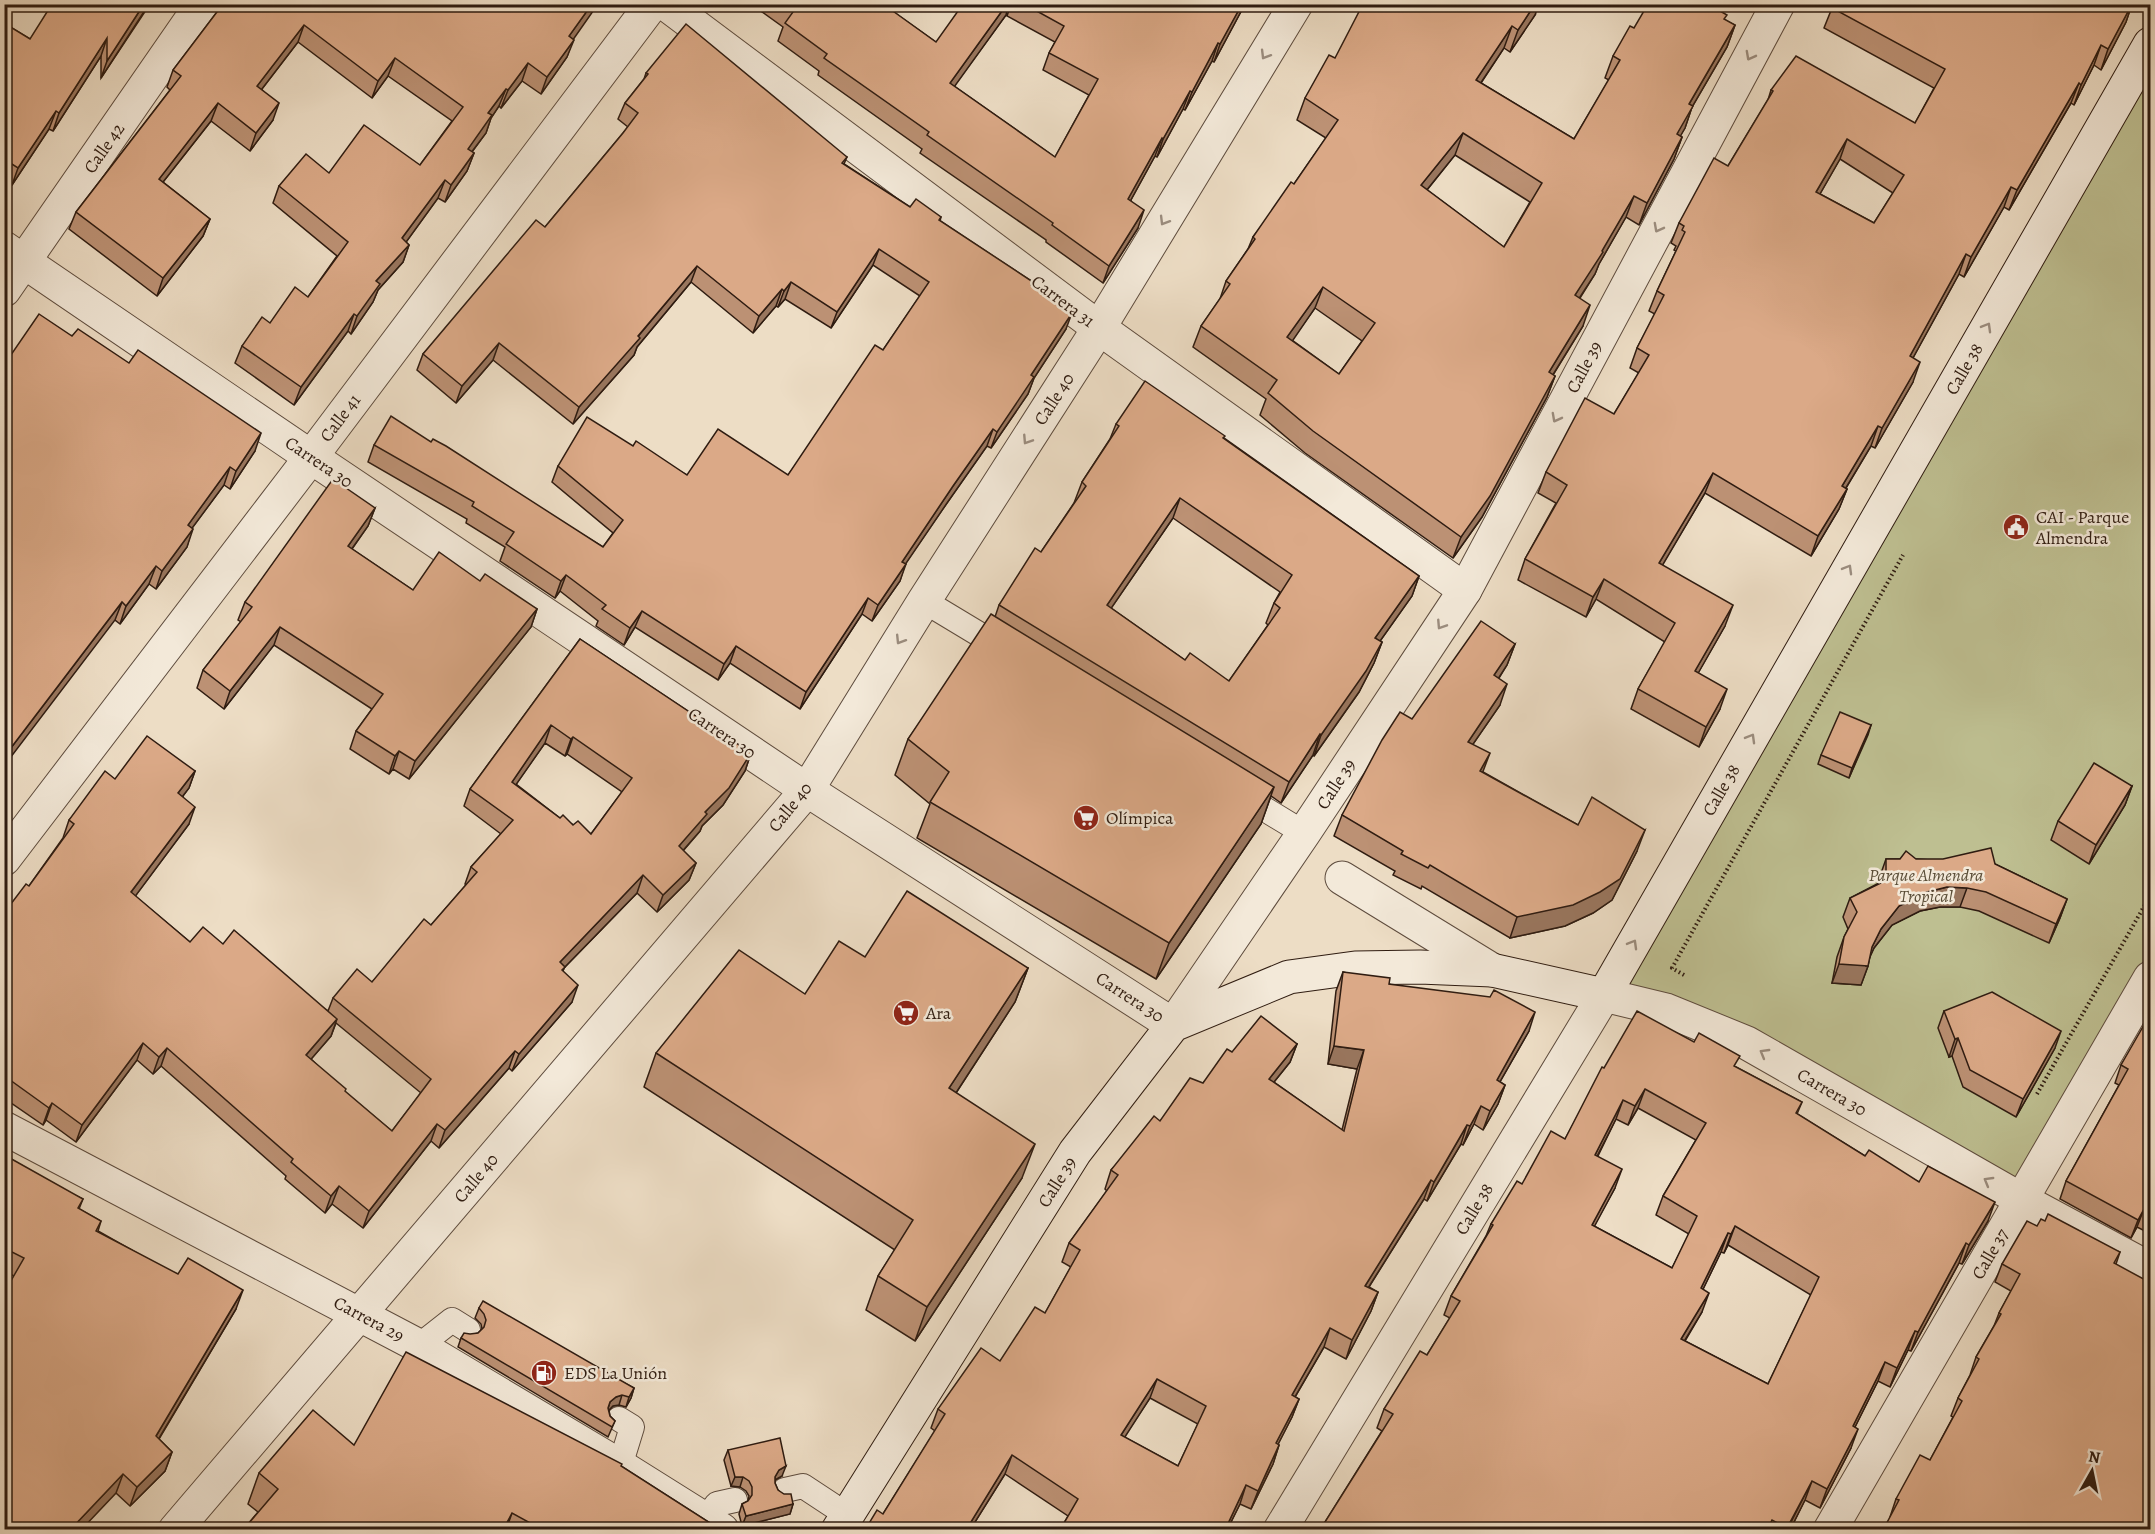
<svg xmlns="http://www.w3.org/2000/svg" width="2155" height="1534" viewBox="0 0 2155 1534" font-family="Alegreya,serif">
<rect width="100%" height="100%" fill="#edddc5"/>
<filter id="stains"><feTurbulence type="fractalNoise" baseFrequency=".00333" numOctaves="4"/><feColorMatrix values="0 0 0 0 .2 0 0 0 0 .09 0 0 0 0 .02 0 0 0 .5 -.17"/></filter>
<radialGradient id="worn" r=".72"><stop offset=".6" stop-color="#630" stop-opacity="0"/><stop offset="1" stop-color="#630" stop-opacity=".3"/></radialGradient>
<path fill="#bebf91" stroke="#766e51" stroke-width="1.5" d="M2150,44V978L2022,1200L1747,1043L1604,995Z"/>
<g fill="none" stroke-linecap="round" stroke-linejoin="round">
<g stroke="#5e4c3e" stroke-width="26">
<g id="service">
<path d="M924,601L1007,651"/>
<path d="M1238,793L1304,833"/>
<path d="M419,1346L452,1320L468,1330"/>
<path d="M619,1419L632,1427L620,1466"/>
<path d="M785,1490L803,1486L847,1515"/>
<path d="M706,1518L717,1504L735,1500"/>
</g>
</g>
<g stroke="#5e4c3e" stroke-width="35">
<g id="minor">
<path d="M666,4L1099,328L1465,590"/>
<path d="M4,248L311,457L807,790L1173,1025L1304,833L1465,590L1778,4"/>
<path d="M4,290L202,4"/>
<path d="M4,859L311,457L652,4"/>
<path d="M1342,878L1492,970"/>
<path d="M4,1128L419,1346L620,1466L722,1530"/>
<path d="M175,1530L807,790L924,601L1099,328L1296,4"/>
<path d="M1280,1530L1604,995"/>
</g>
</g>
<g stroke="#5e4c3e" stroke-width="35">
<g id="tertiary">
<path d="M1604,995L1666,1010L1747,1043L2022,1200L2150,1269"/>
<path d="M1830,1530L2150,978"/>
</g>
</g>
<g stroke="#2f1c11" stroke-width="35">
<path id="secondary" d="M838,1530L1075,1152L1173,1025L1289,977L1355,968L1420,967L1492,970L1604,995L2150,44"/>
</g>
<g stroke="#2f1c11" stroke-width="4" stroke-dasharray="1.5 3" stroke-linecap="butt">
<path d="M1684,975L1672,968L1903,555"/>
<path d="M2037,1094L2150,896"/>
</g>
<use href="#service" stroke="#f3e9d9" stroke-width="24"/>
<use href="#minor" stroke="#f3e9d9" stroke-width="33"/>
<use href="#tertiary" stroke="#f3e9d9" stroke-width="33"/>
<use href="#secondary" stroke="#f3e9d9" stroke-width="33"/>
</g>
<g fill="#bc9174" stroke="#2f1c11" stroke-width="1.5" fill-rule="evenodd">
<path d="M223,4L573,39L567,57L541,94L522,81L501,108L499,106L491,118L486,133L472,152L474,153L467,171L445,202L438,198L406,242L409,245L403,262L378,290L373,302L351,334L348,331L294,405L235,363L242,346L270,323L308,297L337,256L273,203L279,186L329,173L420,165L452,121L388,76L372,98L298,42L262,89L273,120L250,151L211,121L163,182L210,219L203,236L157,296L69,229L76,212L170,90L167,87L173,70Z"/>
<path d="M751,4H885L884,5L936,42L1006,15L954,86L1055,157L1089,95L1043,70L1049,53L1055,42L1007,16L1011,4H1245L1214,62L1212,61L1185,110L1183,109L1157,157L1155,156L1131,200L1138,228L1103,283L1046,242V240L920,153L922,149L818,75L819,71L778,41L783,27Z"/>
<path d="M2132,4L2126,22L2101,70L2094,65L2074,105L2071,103L2009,210L2004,207L1964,277L1959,274L1913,358V382L1875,448L1871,446L1846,488L1847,489L1839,509L1811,556L1705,493L1662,565L1725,626L1698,673L1720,709L1699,747L1631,709L1638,689L1665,642L1596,599L1586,617L1518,580L1525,559L1556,503L1538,493L1546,472L1614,414L1639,373L1630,368L1637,348L1655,314L1649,311L1657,291L1676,251L1674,250L1676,246L1671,243L1679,223L1728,166L1768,100L1771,90L1915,123L1934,88L1824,28L1832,8ZM1840,159L1893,193L1874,223L1820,194Z"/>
<path d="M148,7L101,78V56L53,131L49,129L12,185L4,180V23L30,39Z"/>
<path d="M1535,15L1510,52L1504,48L1481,83L1574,139L1609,80L1605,78L1613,56L1634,28L1725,20L1735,25L1727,47L1692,107L1685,128L1680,136L1682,137L1674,159L1639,225L1626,217L1599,264L1595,274L1580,298L1583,326L1553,375L1555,376L1547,397L1482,517L1453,558L1305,453L1260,415L1266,399L1193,347L1201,326L1220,299L1226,281L1248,249L1253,237L1294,184L1326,138L1297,120L1305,98ZM1455,155L1530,202L1504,247L1427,190ZM1315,308L1362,341L1339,374L1292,340Z"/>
<path d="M646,73L847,157L844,164L910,207L941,217L940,221L1033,282L1032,286L1066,329L1034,378L1028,394L991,448L987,446L947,503L905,564L900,581L872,621L862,614L800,709L730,663L718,680L635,627L624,645L596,626L598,621L560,591L555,598L500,561L505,547L466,523L467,519L368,462L374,445L431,442L603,547L613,533L552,482L558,466L633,446L687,475H788L883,350L920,296L873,265L831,328L785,299L778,307L776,306L753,333L691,282L637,347L634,355L573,424L493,360L456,403L417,370L423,354L545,227L628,127L618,119L625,103L644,79Z"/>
<path d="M72,336L255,451L230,489L224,485L192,528L187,547L156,589L149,584L120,624L115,620Z"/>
<path d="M1116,424L1224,438L1419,576L1412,596L1380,641L1382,642L1374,663L1359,692L1314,756L1313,755L1281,803L1271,796L1261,824L1156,979L917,838L930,804L895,775L908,739L995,617L999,605L1041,552L1074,503L1082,482L1110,439ZM1173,518L1280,592L1274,603L1266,623L1268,625L1229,681L1185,660L1111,608Z"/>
<path d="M375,508L368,526L352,549L413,590L480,581L537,609L531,627L409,779L393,769L389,774L350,749L356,731L372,709L274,645L224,709L197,688L203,670L241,622L238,620L245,602Z"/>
<path d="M580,639L751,753L745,771L723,805L702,826L700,831L683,851L696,863L689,880L657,912L637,893L564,968L563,971L572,1002L512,1071L509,1068L439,1148L431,1141L363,1228L332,1204L325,1213L285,1179L286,1176L161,1066L153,1074L137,1060L76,1142L46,1120L43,1125L4,1098V913L29,886L63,838L69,820L115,779L195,771L189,788L183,796L189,824L135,896L190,942L223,944L328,1011L333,998L372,982L431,925L466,885L465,884L471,867L501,834L464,806L470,789ZM545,743L565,756L567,754L622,792L591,834L560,818L516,784ZM336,1023L421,1093L392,1131L345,1092L311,1059L331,1036Z"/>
<path d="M1515,644L1507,665L1499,678L1500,705L1473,744L1483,772L1578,825L1637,851L1612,900L1593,913L1565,926L1510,938L1422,886L1421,889L1393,875L1395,871L1334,836L1342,815L1412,719Z"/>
<path d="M1871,725L1849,778L1818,764L1821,755Z"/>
<path d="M2132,786L2125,805L2089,864L2051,840L2058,821Z"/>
<path d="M1886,859H1916L1995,864L2067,899L2060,918L2049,943L1979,911L1960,907H1940L1920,911L1892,925L1874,948L1870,956L1868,966L1861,985L1832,983L1837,957L1844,937L1848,929L1843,917L1850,898L1879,883V879Z"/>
<path d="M865,957L1028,968L1015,1002L956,1093L1022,1178L915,1341L866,1310L878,1276L895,1250L644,1087L656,1053L805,994Z"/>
<path d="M1343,972L1389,984L1529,1031L1500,1082L1505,1085L1498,1104L1483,1130L1474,1124L1463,1145L1461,1144L1427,1201L1424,1199L1369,1287L1378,1292L1371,1311L1346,1359L1324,1347L1295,1397L1299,1399L1292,1417L1278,1444L1279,1445L1273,1464L1251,1509L1240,1504L1227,1530H1060L1068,1516L1005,1474L970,1530H865L883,1514L935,1431L931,1428L938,1409L1000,1361L1045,1313L1071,1267L1062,1262L1069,1243L1107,1191L1105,1189L1111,1170L1160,1121L1203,1083L1232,1052L1297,1044L1290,1062L1274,1082L1342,1130L1357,1069L1328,1064L1336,991ZM1150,1398L1198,1424L1178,1466L1124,1437Z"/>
<path d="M1944,1011L2055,1048L2016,1117L1963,1087L1952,1056L1949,1057L1938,1028Z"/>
<path d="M2151,1020V1234L2137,1227L2131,1238L2060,1199L2066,1181L2119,1085L2115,1083L2121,1065Z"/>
<path d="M1736,1067L1802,1102L1797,1114L1865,1156L1919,1182L1988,1221L1962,1264L1959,1263L1911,1351L1908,1350L1890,1387L1878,1381L1855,1427L1851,1448L1820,1508L1805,1500L1790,1530H1320L1382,1431L1377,1428L1384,1409L1427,1355L1450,1318L1444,1315L1451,1296L1486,1236L1491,1224L1522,1184L1565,1139L1604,1068ZM1638,1108L1696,1140L1663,1196L1656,1215L1689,1234L1672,1268L1594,1226L1615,1188L1598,1156L1616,1119L1628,1125ZM1728,1245L1811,1295L1768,1384L1685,1341L1702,1312L1703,1289L1721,1252L1724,1253Z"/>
<path d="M4,1162L83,1199L79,1209L101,1221L98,1231L236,1309L159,1439L172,1452L165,1471L130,1506L116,1493L14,1276L4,1271Z"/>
<path d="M2037,1226L2120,1252L2116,1264L1890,1517L1896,1499L1930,1460L1953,1417L1951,1416L1958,1398L1970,1375L1976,1357L1994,1326L1999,1313L2011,1291L1995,1282L2002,1264Z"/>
<path d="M479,1308L634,1388L631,1398L626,1407L619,1405L613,1406L609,1410L610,1416L615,1421L608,1437L458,1347L461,1338L478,1333L482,1329L481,1324L475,1318Z"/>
<path d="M354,1445L621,1466L721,1530H243L258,1512L248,1504L259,1473Z"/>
<path d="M728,1450L782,1476L775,1480V1483L778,1490L793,1504L790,1514L742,1526L739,1514L742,1504L748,1501L749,1496L746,1491L740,1487L731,1486L724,1460Z"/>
</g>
<g fill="#99765e" stroke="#2f1c11" stroke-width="1.5">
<path d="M144,4H149L101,78L107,61Z"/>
<path d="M592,4H598L563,54L569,36Z"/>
<path d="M1007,4H1009L1006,15L944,101L950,83Z"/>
<path d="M1242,4H1245L1214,62L1220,44Z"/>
<path d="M1535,4H1539L1535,15L1510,52L1518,30Z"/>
<path d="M2132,4L2126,22L2101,70L2108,49Z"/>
<path d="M304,25L298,42L251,103L257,86Z"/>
<path d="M1735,25L1727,47L1692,107L1685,128L1669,156L1677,134L1689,104Z"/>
<path d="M1512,26L1504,48L1468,102L1476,80Z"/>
<path d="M107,38L101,56L53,131L59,113Z"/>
<path d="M574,40L567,57L541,94L547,77Z"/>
<path d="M1218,43L1212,61L1185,110L1192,92Z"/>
<path d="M2101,45L2094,65L2074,105L2081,85Z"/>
<path d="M395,58L388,76L372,98L378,81Z"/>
<path d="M528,63L522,81L501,108L508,90Z"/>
<path d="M2079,83L2071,103L2009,210L2017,190Z"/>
<path d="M506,89L499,106L491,118L486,133L461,166L468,149L488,113Z"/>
<path d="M1190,91L1183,109L1157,157L1163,139Z"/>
<path d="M218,103L211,121L152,196L159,179Z"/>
<path d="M279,103L273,120L250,151L256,133Z"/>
<path d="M56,111L49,129L12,185L18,168Z"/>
<path d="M1463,133L1455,155L1413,207L1421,185Z"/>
<path d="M1682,137L1674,159L1639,225L1647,203Z"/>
<path d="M1162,138L1155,156L1122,216L1128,199Z"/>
<path d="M1847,139L1840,159L1809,213L1816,192Z"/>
<path d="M474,153L467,171L445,202L451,185Z"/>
<path d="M445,180L438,198L396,256L402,238Z"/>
<path d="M2011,187L2004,207L1964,277L1971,257Z"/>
<path d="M1634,196L1626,217L1599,264L1595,274L1567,317L1575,295Z"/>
<path d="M1144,210L1138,228L1103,283L1109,266Z"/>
<path d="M210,219L203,236L157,296L163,278Z"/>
<path d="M409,245L403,262L378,290L373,302L351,334L357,316L376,281Z"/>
<path d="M879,249L873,265L831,328L837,312Z"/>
<path d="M1966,254L1959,274L1903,376L1910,356Z"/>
<path d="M697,266L691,282L637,347L634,355L573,424L579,407Z"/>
<path d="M791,282L785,299L778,307L784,291Z"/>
<path d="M1323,287L1315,308L1280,359L1287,337Z"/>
<path d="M782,289L776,306L753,333L759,316Z"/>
<path d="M1590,305L1583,326L1541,394L1549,372Z"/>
<path d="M1072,313L1066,329L1034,378L1028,394L991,448L997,432L1031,375Z"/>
<path d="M354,314L348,331L294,405L301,387Z"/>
<path d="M499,343L493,360L456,403L462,386Z"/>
<path d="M1920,362L1913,382L1875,448L1882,428Z"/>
<path d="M1555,376L1547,397L1482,517L1453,558L1461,537Z"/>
<path d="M1878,426L1871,446L1835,506L1842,486Z"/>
<path d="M993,429L987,446L947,503L896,578L902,562L953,486Z"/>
<path d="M261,433L255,451L230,489L236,471Z"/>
<path d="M230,467L224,485L181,543L188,525Z"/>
<path d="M1713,473L1705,493L1652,583L1659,563Z"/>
<path d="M1847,489L1839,509L1811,556L1818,536Z"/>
<path d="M1180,498L1173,518L1099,626L1107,605Z"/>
<path d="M375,508L368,526L341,564L348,546Z"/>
<path d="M193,529L187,547L156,589L162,571Z"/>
<path d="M906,564L900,581L872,621L878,605Z"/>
<path d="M156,566L149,584L120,624L126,606Z"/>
<path d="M566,575L560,591L555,598L561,581Z"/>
<path d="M1419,576L1412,596L1368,658L1375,638Z"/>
<path d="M1604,579L1596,599L1586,617L1593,597Z"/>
<path d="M868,598L862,614L800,709L806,692Z"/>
<path d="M122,602L115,620L4,766V757Z"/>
<path d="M1733,605L1725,626L1688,691L1695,671Z"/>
<path d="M537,609L531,627L409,779L415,761Z"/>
<path d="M642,611L635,627L624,645L630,628Z"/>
<path d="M280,627L274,645L224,709L230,691Z"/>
<path d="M1382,642L1374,663L1359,692L1314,756L1321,735Z"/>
<path d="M1515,644L1507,665L1487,696L1494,675Z"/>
<path d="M736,646L730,663L718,680L724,664Z"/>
<path d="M1507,684L1500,705L1460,763L1468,742Z"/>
<path d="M1727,689L1720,709L1699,747L1706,727Z"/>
<path d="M551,725L545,743L506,799L512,782Z"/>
<path d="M1871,725L1868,735L1849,778L1852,768Z"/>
<path d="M1320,734L1313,755L1281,803L1289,782Z"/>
<path d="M573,737L567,754L565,756L571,739Z"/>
<path d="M399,751L393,769L389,774L395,756Z"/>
<path d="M751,753L745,771L723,805L702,826L700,831L672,863L679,846Z"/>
<path d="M1490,753L1482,774L1480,771Z"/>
<path d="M195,771L189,788L172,810L178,793Z"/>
<path d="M2132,786L2125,805L2089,864L2096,845Z"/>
<path d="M1274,787L1261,824L1156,979L1169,943Z"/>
<path d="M195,807L189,824L125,910L131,892Z"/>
<path d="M1645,830L1637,851L1612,900L1593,913L1565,926L1510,938L1517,917Z"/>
<path d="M696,863L689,880L657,912L663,895Z"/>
<path d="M643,875L637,893L564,968L559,984L560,962Z"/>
<path d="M1947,887L1967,888L1960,907H1940L1920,911L1892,925L1874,948L1866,966H1868L1861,985L1832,983L1839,964L1872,947L1881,929L1899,906L1927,892Z"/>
<path d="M2067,899L2060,918L2049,943L2056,924Z"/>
<path d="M1028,968L1015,1002L937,1122L949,1088Z"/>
<path d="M578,985L572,1002L512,1071L519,1054Z"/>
<path d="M1535,1012L1529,1031L1490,1099L1497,1080Z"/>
<path d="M337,1019L331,1036L300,1072L306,1055Z"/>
<path d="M2061,1031L2055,1048L2016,1117L2023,1099Z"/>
<path d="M1958,1038L1952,1056L1949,1057L1955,1039Z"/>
<path d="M143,1043L137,1060L76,1142L82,1125Z"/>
<path d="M1297,1044L1290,1062L1262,1097L1269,1079Z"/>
<path d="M1334,1046L1364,1050L1357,1069L1328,1064Z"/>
<path d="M167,1048L161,1066L153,1074L159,1057Z"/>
<path d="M515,1051L509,1068L439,1148L445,1130Z"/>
<path d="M10,1080L4,1096V1092L7,1084Z"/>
<path d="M1505,1085L1498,1104L1483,1130L1490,1111Z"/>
<path d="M1645,1089L1638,1108L1628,1125L1635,1106Z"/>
<path d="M1623,1100L1616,1119L1588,1174L1595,1155Z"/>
<path d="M52,1103L46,1120L43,1125L49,1108Z"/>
<path d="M1481,1106L1474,1124L1463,1145L1470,1126Z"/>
<path d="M437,1124L431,1141L363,1228L369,1211Z"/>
<path d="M1467,1125L1461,1144L1427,1201L1434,1182Z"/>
<path d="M1035,1144L1022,1178L915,1341L927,1307Z"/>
<path d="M1622,1169L1615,1188L1585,1244L1592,1225Z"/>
<path d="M1431,1180L1424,1199L1358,1304L1365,1286Z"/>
<path d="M339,1186L332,1204L325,1213L331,1196Z"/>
<path d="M1995,1202L1988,1221L1962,1264L1969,1245Z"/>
<path d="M2144,1209L2137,1227L2131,1238L2138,1220Z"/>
<path d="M1735,1226L1728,1245L1724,1253L1731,1234Z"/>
<path d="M1728,1233L1721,1252L1694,1308L1701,1288Z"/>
<path d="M1966,1243L1959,1263L1911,1351L1918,1332Z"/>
<path d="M243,1290L236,1309L149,1455L156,1436Z"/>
<path d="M1378,1292L1371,1311L1346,1359L1352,1340Z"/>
<path d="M1709,1293L1702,1312L1674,1358L1681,1339Z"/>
<path d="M1330,1328L1324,1347L1285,1414L1292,1395Z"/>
<path d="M1915,1331L1908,1350L1890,1387L1897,1368Z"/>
<path d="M1885,1362L1878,1381L1846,1445L1853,1426Z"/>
<path d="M1157,1379L1150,1398L1114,1454L1121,1435Z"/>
<path d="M634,1388L631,1398L626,1407L629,1397Z"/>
<path d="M622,1395L619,1405L613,1406L607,1412L610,1402L616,1397Z"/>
<path d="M1299,1399L1292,1417L1269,1462L1276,1443Z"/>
<path d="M1858,1429L1851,1448L1820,1508L1827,1489Z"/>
<path d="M1279,1445L1273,1464L1251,1509L1258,1491Z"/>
<path d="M172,1452L165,1471L130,1506L137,1487Z"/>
<path d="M1012,1455L1005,1474L970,1530H966Z"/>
<path d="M786,1466L782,1476L775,1480V1477L779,1470Z"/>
<path d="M123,1474L116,1493L81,1530H70Z"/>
<path d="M735,1477H743L740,1487L731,1486Z"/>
<path d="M1812,1481L1805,1500L1790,1530H1787Z"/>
<path d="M1246,1485L1240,1504L1227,1530H1225Z"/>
<path d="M793,1504L790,1514L742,1526L746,1516Z"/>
<path d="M512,1513L506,1530H503Z"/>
</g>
<g fill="#dba987" stroke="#2f1c11" stroke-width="1.5" fill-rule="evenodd">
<path d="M52,4H144L107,61V38L59,113L56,111L18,168L4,159V23L30,39Z"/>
<path d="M223,4H592L569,36L574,40L547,77L528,63L508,90L506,89L488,113L492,115L468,149L474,153L451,185L445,180L402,238L409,245L376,281L380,284L357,316L354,314L301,387L242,346L262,317L270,323L295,287L308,297L348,242L279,186L306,154L329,173L364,125L420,165L463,107L395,58L378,81L304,25L257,86L279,103L256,133L218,103L159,179L210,219L163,278L76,212L181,76L173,70Z"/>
<path d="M782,4H883L936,42L963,4H1007L950,83L1055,157L1098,79L1049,53L1064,26L1024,4H1242L1220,44L1218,43L1192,92L1190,91L1163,139L1162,138L1128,199L1144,210L1109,266L1052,225L1053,223L927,135L929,132L824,58L827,54L785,23L793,12Z"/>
<path d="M1363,4H1535L1518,30L1512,26L1476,80L1574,139L1620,60L1613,56L1630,26L1634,28L1648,4H1708L1727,15L1724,19L1735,25L1689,104L1693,106L1677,134L1682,137L1647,203L1634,196L1602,251L1603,252L1575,295L1590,305L1549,372L1555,376L1490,496L1461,537L1313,431L1268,393L1277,380L1201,326L1230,284L1226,281L1255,239L1253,237L1291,182L1294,184L1338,120L1305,98L1329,55L1335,58ZM1463,133L1542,183L1504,247L1421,185ZM1323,287L1375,323L1339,374L1287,337Z"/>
<path d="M1834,4H2132L2108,49L2101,45L2081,85L2079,83L2017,190L2011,187L1971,257L1966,254L1910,356L1920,362L1882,428L1878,426L1842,486L1847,489L1818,536L1713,473L1659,563L1733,605L1695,671L1727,689L1706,727L1638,689L1675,623L1604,579L1593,597L1525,559L1567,485L1546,472L1585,398L1614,414L1649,355L1637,348L1664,295L1657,291L1685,232L1682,230L1684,226L1679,223L1714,158L1728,166L1773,91L1771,90L1796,56L1915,123L1945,69L1832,8ZM1847,139L1904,175L1874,223L1816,192Z"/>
<path d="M686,24L847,157L842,163L910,207L916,199L941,217L939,220L1033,282L1031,285L1072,313L1031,375L1034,377L997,432L993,429L953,486L902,562L906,564L878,605L868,598L806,692L736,646L724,664L642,611L630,628L602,609L606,605L566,575L561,581L506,544L514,532L472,506L474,502L374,445L391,416L431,442L433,439L446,446L603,547L623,520L558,466L587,417L633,446L636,441L687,475L718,429L788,475L875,345L883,350L929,282L879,249L837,312L791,282L784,291L782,289L759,316L697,266L638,336L640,338L579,407L499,343L462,386L423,354L536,220L545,227L623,133L638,113L625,103L648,74L646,73Z"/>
<path d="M39,314L72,336L78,329L129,363L138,350L261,433L236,471L230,467L188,525L193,529L162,571L156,566L126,606L122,602L4,757V365Z"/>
<path d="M1145,381L1225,436L1223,438L1419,576L1375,638L1382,642L1366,671L1321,735L1320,734L1289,782L999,605L1035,548L1041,552L1086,486L1082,482L1119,426L1116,424ZM1180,498L1292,575L1274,603L1280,608L1229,681L1190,653L1185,660L1107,605Z"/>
<path d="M333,479L375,508L348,546L413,590L439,552L480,581L485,574L537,609L415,761L399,751L395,756L356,731L383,694L280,627L230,691L203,670L252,607L245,602Z"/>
<path d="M991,614L1274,787L1169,943L930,802L949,772L908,739Z"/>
<path d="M1481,621L1515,644L1494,675L1507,684L1468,742L1490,753L1480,771L1578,825L1592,797L1645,830L1620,879L1600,892L1573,905L1517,917L1430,865L1428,868L1401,854L1403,851L1342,815L1382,740L1400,712L1412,719Z"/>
<path d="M580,639L751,753L729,788L705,812L707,814L679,846L696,863L663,895L643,875L560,962L565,967L562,970L578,985L519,1054L515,1051L445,1130L437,1124L369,1211L339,1186L331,1196L291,1162L293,1159L167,1048L159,1057L143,1043L82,1125L52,1103L49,1108L10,1080L7,1084L4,1083V913L26,884L29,886L74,824L69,820L105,771L115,779L147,736L195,771L178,793L195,807L131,892L190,942L203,927L223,944L234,930L337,1019L306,1055L346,1089L345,1091L392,1131L431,1079L333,998L357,969L372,982L424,919L431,925L477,872L471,867L513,820L470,789ZM551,725L571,739L573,737L632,778L591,834L578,821L573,825L563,815L560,818L512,782Z"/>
<path d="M1840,712L1871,725L1852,768L1821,755Z"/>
<path d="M2094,763L2132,786L2096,845L2058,821Z"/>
<path d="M1991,848L1995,864L2067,899L2056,924L1986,892L1967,888L1947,887L1927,892L1899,906L1881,929L1872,947L1868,966L1839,964L1844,937L1857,912L1850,898L1881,883L1886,876V859H1900L1906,851L1916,859H1943Z"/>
<path d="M907,891L1028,968L949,1088L1035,1144L927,1307L878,1276L913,1220L656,1053L739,950L805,994L839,941L865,957Z"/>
<path d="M1343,972L1390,978L1389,984L1490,997L1494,990L1535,1012L1497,1080L1505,1085L1490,1111L1481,1106L1470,1126L1467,1125L1434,1182L1431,1180L1365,1286L1378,1292L1352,1340L1330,1328L1292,1395L1299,1399L1276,1443L1279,1445L1258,1491L1246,1485L1225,1530H1060L1078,1499L1012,1455L966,1530H865L877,1510L883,1514L945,1414L938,1409L981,1348L1000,1361L1035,1307L1045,1313L1080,1250L1069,1243L1118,1175L1111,1170L1154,1116L1160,1121L1190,1078L1203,1083L1227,1049L1232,1052L1261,1016L1297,1044L1269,1079L1344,1131L1364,1050L1334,1046ZM1157,1379L1206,1406L1178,1466L1121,1435Z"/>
<path d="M1992,992L2061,1031L2023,1099L1970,1070L1958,1038L1955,1039L1944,1011Z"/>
<path d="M1637,1011L1694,1042L1699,1033L1740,1056L1734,1066L1802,1102L1796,1113L1865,1156L1869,1150L1919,1182L1928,1166L1995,1202L1969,1245L1966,1243L1918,1332L1915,1331L1897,1368L1885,1362L1853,1426L1858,1429L1827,1489L1812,1481L1787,1528L1772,1520L1767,1530H1320L1393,1414L1384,1409L1420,1351L1427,1355L1460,1301L1451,1296L1493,1225L1491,1224L1517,1181L1522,1184L1551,1131L1565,1139L1602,1067L1604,1068ZM1645,1089L1706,1123L1663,1196L1697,1216L1672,1268L1592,1225L1622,1169L1595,1155L1623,1100L1635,1106ZM1735,1226L1819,1277L1768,1384L1681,1339L1709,1293L1701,1288L1728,1233L1731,1234Z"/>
<path d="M2148,1018L2151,1020V1212L2144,1209L2138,1220L2066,1181L2128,1069L2121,1065Z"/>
<path d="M8,1157L83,1199L78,1208L101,1221L96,1231L178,1274L188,1258L243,1290L156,1436L172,1452L137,1487L123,1474L70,1530H4V1293L24,1258L4,1248V1162Z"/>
<path d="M2048,1214L2120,1252L2114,1263L2151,1283V1530H1883L1899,1500L1896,1499L1920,1455L1930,1460L1962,1401L1958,1398L1979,1359L1976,1357L2001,1314L1999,1313L2020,1274L2002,1264L2027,1221L2037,1226L2041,1219L2045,1221Z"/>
<path d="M483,1301L634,1388L629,1397L622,1395L616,1397L610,1402L608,1408L610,1416L615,1421L612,1427L461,1338L464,1333L470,1334L478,1333L484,1327L486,1320L484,1314L479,1308Z"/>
<path d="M406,1352L622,1464L621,1466L721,1530H543L512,1513L503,1530H243L278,1489L259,1473L313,1410L354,1445Z"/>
<path d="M780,1438L786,1466L779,1470L775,1477V1483L778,1490L784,1494H791L793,1504L746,1516L742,1504L748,1501L752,1495V1487L749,1481L743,1477H735L728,1450Z"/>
</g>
<defs><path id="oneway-chevron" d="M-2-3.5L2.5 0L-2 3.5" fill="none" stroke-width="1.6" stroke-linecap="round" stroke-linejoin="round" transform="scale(1.5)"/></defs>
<g stroke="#9b8d7f">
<use href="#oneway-chevron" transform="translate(1265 55) rotate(121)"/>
<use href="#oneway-chevron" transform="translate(1750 56) rotate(118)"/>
<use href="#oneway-chevron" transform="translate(1164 221) rotate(121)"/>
<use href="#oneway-chevron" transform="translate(1658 228) rotate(118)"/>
<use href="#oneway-chevron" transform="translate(1987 327) rotate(-60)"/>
<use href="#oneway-chevron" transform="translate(1556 418) rotate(118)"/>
<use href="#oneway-chevron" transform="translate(1027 440) rotate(123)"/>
<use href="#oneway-chevron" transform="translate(1848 569) rotate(-60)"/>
<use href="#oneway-chevron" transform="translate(1441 625) rotate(123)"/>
<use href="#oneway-chevron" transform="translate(900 640) rotate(122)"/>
<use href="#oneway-chevron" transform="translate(1751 738) rotate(-60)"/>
<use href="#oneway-chevron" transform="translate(1633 944) rotate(-60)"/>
<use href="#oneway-chevron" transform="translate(1764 1053) rotate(-150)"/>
<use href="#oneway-chevron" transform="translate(1988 1181) rotate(-150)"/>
</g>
<defs>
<g id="civic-disc" transform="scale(1.35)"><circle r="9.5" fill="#8f2418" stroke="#f3e9d9"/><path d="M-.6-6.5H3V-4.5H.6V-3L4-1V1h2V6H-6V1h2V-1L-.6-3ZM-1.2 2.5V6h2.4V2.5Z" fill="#fff"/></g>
<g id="supermarket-disc" transform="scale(1.35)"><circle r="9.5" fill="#8f2418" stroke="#f3e9d9"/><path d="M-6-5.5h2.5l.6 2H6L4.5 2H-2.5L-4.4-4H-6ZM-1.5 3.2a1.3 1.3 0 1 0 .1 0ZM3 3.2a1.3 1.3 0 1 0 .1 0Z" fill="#fff"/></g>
<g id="fuel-disc" transform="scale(1.35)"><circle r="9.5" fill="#8f2418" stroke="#f3e9d9"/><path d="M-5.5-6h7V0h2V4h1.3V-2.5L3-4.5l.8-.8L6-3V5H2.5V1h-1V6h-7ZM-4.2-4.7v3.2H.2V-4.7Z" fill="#fff"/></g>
</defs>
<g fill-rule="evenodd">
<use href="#civic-disc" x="2016" y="527"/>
<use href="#supermarket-disc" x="1086" y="818"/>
<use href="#supermarket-disc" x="906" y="1013"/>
<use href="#fuel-disc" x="544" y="1373"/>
</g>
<g text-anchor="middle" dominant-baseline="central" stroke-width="5" stroke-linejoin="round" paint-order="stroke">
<g font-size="18" fill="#2f1c11" stroke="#f3e9d9">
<text transform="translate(104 148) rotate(-55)">Calle 42</text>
<text transform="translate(1063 301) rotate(37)">Carrera 31</text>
<text transform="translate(1584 367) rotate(-62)">Calle 39</text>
<text transform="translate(1964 369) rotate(-60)">Calle 38</text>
<text transform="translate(1054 399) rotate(-57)">Calle 40</text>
<text transform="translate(340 418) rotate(-53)">Calle 41</text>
<text transform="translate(319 462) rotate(34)">Carrera 30</text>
<text transform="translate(722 733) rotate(34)">Carrera 30</text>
<text transform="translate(1336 784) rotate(-57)">Calle 39</text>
<text transform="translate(1721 790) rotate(-60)">Calle 38</text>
<text transform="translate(790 807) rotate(-51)">Calle 40</text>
<text transform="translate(1130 997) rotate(33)">Carrera 30</text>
<text transform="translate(1832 1092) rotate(30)">Carrera 30</text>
<text transform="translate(476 1178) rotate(-50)">Calle 40</text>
<text transform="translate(1057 1182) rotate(-58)">Calle 39</text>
<text transform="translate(1474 1209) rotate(-59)">Calle 38</text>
<text transform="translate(1990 1254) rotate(-60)">Calle 37</text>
<text transform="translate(369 1319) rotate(28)">Carrera 29</text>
</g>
<g font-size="18" fill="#2f1c11" stroke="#f3e9d9" text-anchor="start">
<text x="2036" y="517">CAI - Parque<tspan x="2036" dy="21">Almendra</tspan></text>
<text x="1106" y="818">Olímpica</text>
<text x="926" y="1013">Ara</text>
<text x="564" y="1373">EDS La Unión</text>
</g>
<g font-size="18" font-style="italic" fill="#5a4d37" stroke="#f3e9d9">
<text x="1926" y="875">Parque Almendra<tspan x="1926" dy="21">Tropical</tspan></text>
</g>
</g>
<rect width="2155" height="1534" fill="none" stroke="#edddc5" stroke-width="24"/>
<rect x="6" y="6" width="2143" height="1522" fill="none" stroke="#2f1c11" stroke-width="3"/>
<rect x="12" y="12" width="2131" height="1510" fill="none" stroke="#2f1c11" stroke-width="1.5"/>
<g transform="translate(2092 1471) rotate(9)" stroke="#f3e9d9" stroke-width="4.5" paint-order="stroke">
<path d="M0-4.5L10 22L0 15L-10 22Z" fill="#2f1c11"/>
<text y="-9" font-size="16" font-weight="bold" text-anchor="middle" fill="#2f1c11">N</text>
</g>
<rect width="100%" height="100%" filter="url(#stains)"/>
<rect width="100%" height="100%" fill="url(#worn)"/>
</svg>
